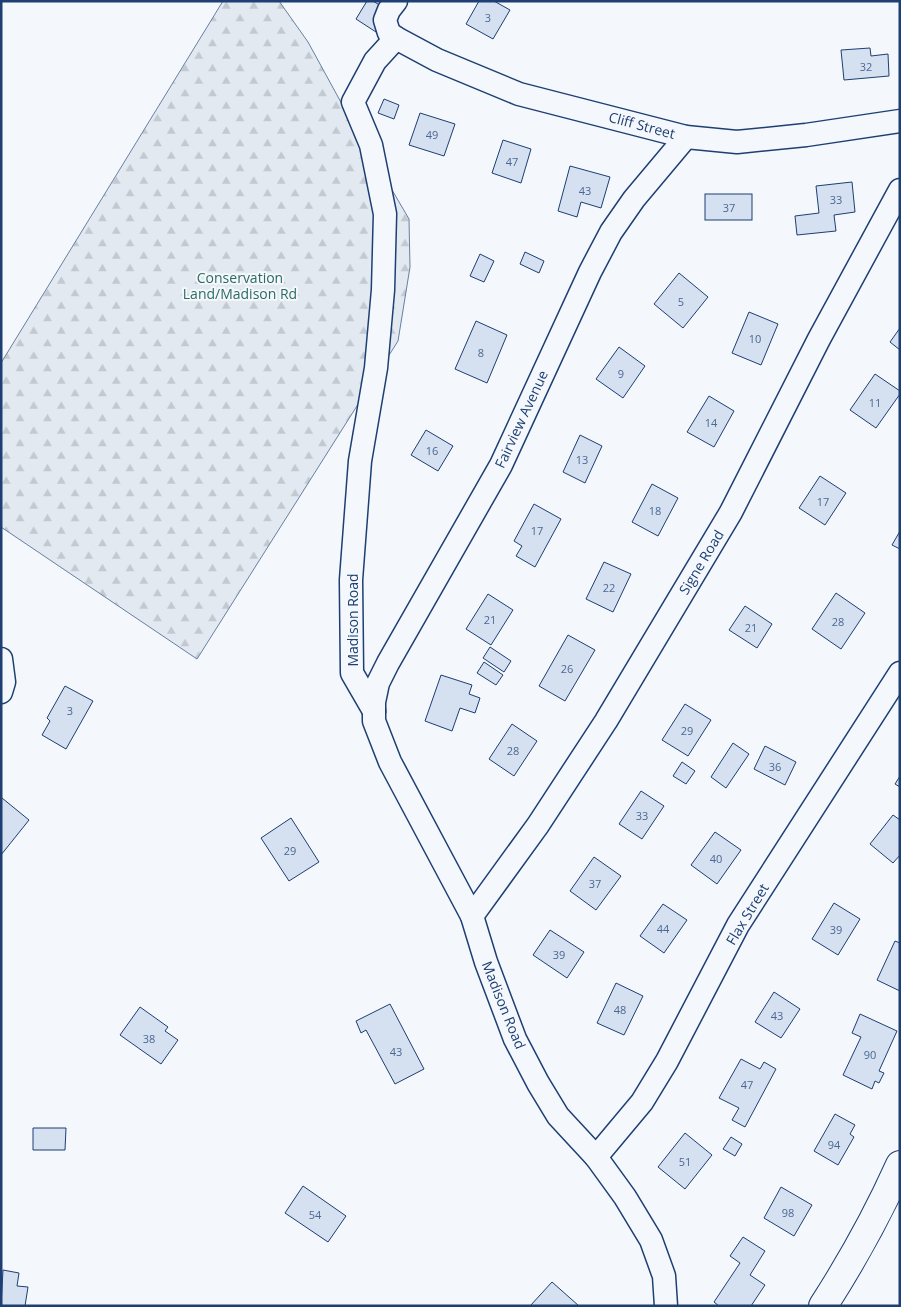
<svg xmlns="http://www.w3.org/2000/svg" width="901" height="1307" viewBox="0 0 901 1307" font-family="'Open Sans',sans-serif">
<defs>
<pattern id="forest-firs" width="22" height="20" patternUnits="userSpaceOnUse" patternTransform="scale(1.25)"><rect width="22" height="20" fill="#e3e9f0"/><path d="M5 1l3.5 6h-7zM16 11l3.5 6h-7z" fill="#c2c9d1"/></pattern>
</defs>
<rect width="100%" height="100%" fill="#f4f7fb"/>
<path fill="url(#forest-firs)" stroke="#687fa3" d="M223,1H279L308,42L343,106L409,219L410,267L398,341L197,659L1,527V363Z"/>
<g fill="#d5e0f0" stroke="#1d3f73">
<path d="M367,1H373L389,11L376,32L356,19Z"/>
<path d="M479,1H494L510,10L493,39L466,24Z"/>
<path d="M870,48L871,56L888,54L889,76L844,80L841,50Z"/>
<path d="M384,99L399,105L394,119L378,113Z"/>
<path d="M420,113L455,124L444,156L409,145Z"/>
<path d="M503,140L531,149L521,183L492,173Z"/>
<path d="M570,166L610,177L601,208L581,202L577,217L558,211Z"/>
<path d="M852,182L855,212L834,215L836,231L797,235L795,216L819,213L816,186Z"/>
<rect x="705" y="194" width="47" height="26"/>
<path d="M525,252L544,261L539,273L520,264Z"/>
<path d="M480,254L494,261L484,282L470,276Z"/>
<path d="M679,273L708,297L683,328L654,304Z"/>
<path d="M749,312L778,324L761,365L732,353Z"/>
<path d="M476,321L507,335L487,383L455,369Z"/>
<path d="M900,328V350L890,342Z"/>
<path d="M619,347L645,366L623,398L596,379Z"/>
<path d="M875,374L900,391V394L876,428L850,410Z"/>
<path d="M709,396L734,411L714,447L687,432Z"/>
<path d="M426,430L453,446L438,471L411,455Z"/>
<path d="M580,435L602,446L585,483L563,472Z"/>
<path d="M820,476L846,493L825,525L799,508Z"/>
<path d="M652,484L678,498L658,536L632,522Z"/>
<path d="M534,504L561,519L535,567L516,556L522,546L514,541Z"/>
<path d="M900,531V549L892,545Z"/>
<path d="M604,562L631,574L613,612L586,599Z"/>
<path d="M836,593L865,613L841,649L812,629Z"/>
<path d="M488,594L513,610L491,645L466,629Z"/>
<path d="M745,606L772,624L757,648L729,630Z"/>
<path d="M568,635L595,650L565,701L539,686Z"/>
<path d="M490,647L511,661L504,672L483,658Z"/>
<path d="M484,662L503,675L496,685L477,673Z"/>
<path d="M441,675L472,685L469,694L480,698L475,713L460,708L452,731L425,721Z"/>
<path d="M65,686L93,701L66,749L42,735L50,721L47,718Z"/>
<path d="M685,704L711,720L688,756L662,740Z"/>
<path d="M512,724L537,741L514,776L489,759Z"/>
<path d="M733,743L749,754L726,788L711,777Z"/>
<path d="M765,746L796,762L785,785L754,769Z"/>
<path d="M682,762L695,771L686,784L673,776Z"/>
<path d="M900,776V787L895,784Z"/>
<path d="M641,791L664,806L642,839L619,824Z"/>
<path d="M2,798L29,820L1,855V800Z"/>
<path d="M893,815L900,820V855L893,863L870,844Z"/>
<path d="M291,818L319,862L289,881L261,838Z"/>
<path d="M715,832L741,850L717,884L691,865Z"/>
<path d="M594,857L621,876L596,910L570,891Z"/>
<path d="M834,903L860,919L838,955L812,939Z"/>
<path d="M663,904L687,920L664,953L640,936Z"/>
<path d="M550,930L584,952L567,978L533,955Z"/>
<path d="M895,941L900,943V991L877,980Z"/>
<path d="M616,983L643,996L624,1035L597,1023Z"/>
<path d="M774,992L800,1009L781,1038L755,1022Z"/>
<path d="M390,1004L424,1069L395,1084L366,1030L361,1033L356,1021Z"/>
<path d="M140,1007L168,1027L165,1031L178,1040L161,1064L120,1035Z"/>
<path d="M860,1014L897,1031L879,1071L884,1073L879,1083L875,1081L872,1089L843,1075L861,1037L852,1033Z"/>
<path d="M741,1059L760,1069L764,1062L776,1069L745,1127L732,1120L739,1108L719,1098Z"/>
<path d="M835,1114L855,1125L850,1134L854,1137L838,1165L814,1151Z"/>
<path d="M33,1128H66L65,1150H33Z"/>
<path d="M685,1133L712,1155L685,1189L658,1167Z"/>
<path d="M731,1137L742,1144L735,1156L723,1149Z"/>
<path d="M303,1186L346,1216L328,1242L285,1213Z"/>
<path d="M781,1187L812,1205L794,1236L764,1218Z"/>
<path d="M743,1237L765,1251L750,1275L765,1285L751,1306H719L714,1302L740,1263L730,1256Z"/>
<path d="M3,1270L19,1273L17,1286L28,1287L25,1306H1Z"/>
<path d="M552,1282L579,1306H530Z"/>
</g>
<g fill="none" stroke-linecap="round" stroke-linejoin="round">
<g stroke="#1d3f73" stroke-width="25">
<g id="street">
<path d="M396,38L437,60L519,94L686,137L737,142L806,135L900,121"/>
<path d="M1,659L4,682L1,692"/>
<path d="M374,711L352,673L351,580L360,461L376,368L383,290L385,214L371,145L353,102L375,61L396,38L389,33L385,20L389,10L396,1"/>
<path d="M472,916L538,825L606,721L731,512L819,339L900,190"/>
<path d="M596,1157L642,1102L667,1061L738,925L900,673"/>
<path d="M666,1306L664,1276L651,1240L625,1197L596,1157L558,1116L538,1083L515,1039L486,962L472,916L390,762L374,721V702L378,683L388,663L501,465L590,272L611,232L634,199L686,137"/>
</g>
</g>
<g stroke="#1d3f73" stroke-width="30">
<path id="secondary" d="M823,1306C852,1261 878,1214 900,1165"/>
</g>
<use href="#street" stroke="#f4f7fb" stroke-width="22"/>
<use href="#secondary" stroke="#f4f7fb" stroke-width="28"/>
</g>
<g text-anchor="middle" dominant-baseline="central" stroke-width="4" stroke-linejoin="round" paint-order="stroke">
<g font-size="11" fill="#4b6792">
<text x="488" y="17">3</text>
<text x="866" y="66">32</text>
<text x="432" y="134">49</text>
<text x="512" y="161">47</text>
<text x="585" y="190">43</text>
<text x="836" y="199">33</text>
<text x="729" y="207">37</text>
<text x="681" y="301">5</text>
<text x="755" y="338">10</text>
<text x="481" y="352">8</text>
<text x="621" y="373">9</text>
<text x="875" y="402">11</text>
<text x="711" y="422">14</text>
<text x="432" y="450">16</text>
<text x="582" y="459">13</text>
<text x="823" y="501">17</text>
<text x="655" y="510">18</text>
<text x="537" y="530">17</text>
<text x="609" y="587">22</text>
<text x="490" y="619">21</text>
<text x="838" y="621">28</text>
<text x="751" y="627">21</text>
<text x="567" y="668">26</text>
<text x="70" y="710">3</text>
<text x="687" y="730">29</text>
<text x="513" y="750">28</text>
<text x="775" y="766">36</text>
<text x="642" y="815">33</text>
<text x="290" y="850">29</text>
<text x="716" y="858">40</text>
<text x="595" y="883">37</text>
<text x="663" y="928">44</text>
<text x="836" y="929">39</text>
<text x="559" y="954">39</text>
<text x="620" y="1009">48</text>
<text x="777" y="1015">43</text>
<text x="149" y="1038">38</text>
<text x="396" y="1051">43</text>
<text x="870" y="1054">90</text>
<text x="747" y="1084">47</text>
<text x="834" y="1144">94</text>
<text x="685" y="1161">51</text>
<text x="788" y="1212">98</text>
<text x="315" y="1214">54</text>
</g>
<g font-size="14" fill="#1d3f73" stroke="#f4f7fb">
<text transform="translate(642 125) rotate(15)">Cliff Street</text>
<text transform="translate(521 419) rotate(-65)">Fairview Avenue</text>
<text transform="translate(701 562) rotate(-59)">Signe Road</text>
<text transform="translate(352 620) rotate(-90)">Madison Road</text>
<text transform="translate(747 914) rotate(-59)">Flax Street</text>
<text transform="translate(504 1005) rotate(68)">Madison Road</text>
</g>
<g font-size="14" fill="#2c6c60" stroke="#f4f7fb">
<text x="240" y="277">Conservation<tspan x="240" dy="16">Land/Madison Rd</tspan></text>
</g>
</g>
<rect width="901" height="1307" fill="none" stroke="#1d3f73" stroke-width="5"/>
</svg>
